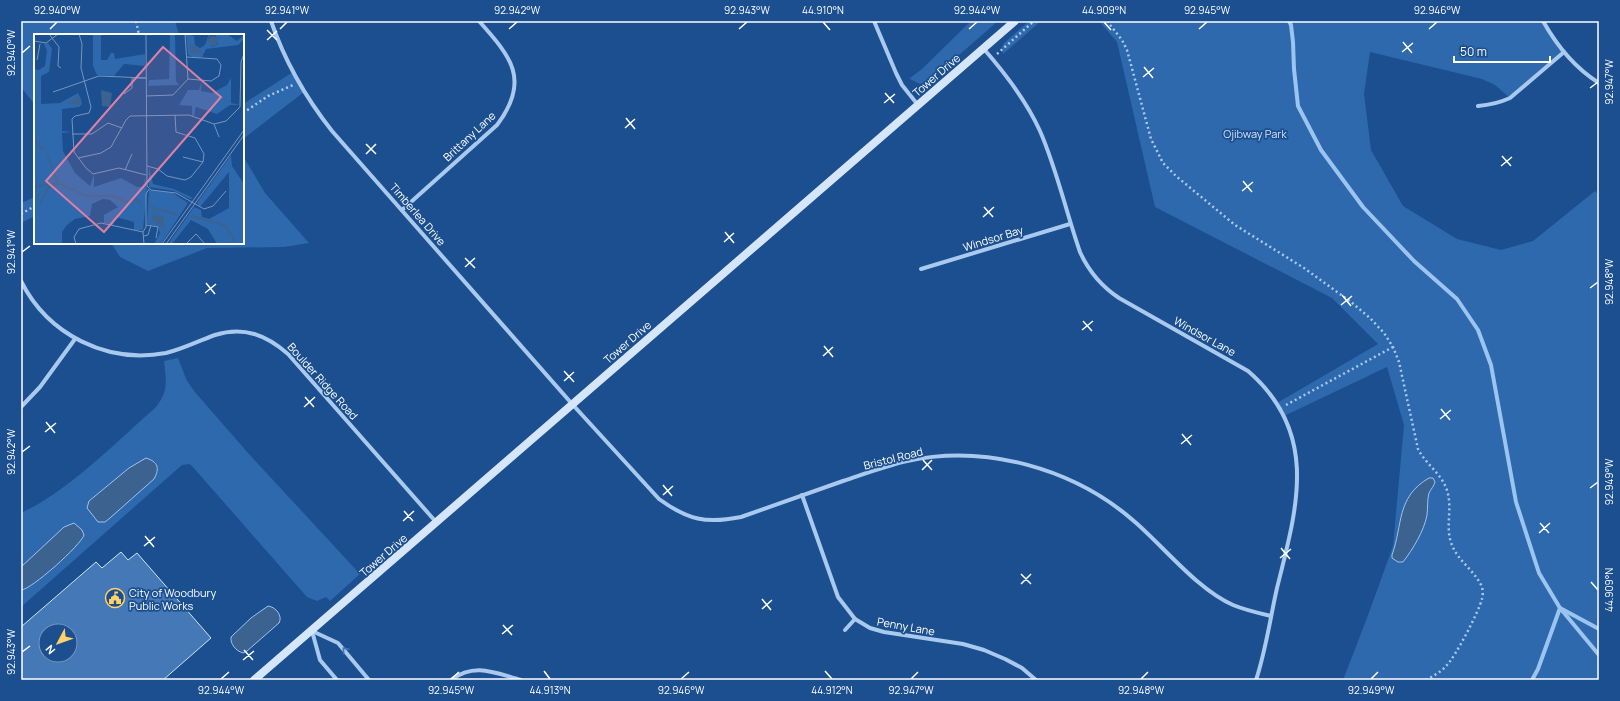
<svg xmlns="http://www.w3.org/2000/svg" width="1620" height="701" viewBox="0 0 1620 701" font-family="Manrope,sans-serif">
<rect width="100%" height="100%" fill="#1b4f8f"/>
<g fill="#2e69ad">
<path d="M21,21H175L179,35H35V105L21,87Z"/>
<path d="M971,21H998L928,82L920,84L910,79V78L922,69Z"/>
<path d="M1029,21H1041L1003,54L1002,47L1004,43Z"/>
<path d="M1099,21H1543L1564,52L1510,98L1495,85L1482,79L1370,52L1364,94L1371,150L1403,206L1457,239L1501,250L1533,241L1595,191L1599,195V680H1343L1367,618L1393,546L1404,425L1387,367L1284,416L1277,403L1378,344L1332,298L1155,207L1117,42Z"/>
<path d="M293,72L304,92L243,139V104Z"/>
<path d="M243,156L265,193L309,243L284,247L207,248L148,271L120,257L111,243H243Z"/>
<path d="M35,197V216L21,223V203Z"/>
<path d="M178,358L186,379L194,391L248,453L360,574L330,601L326,597L317,601L307,597L192,466L189,464L182,465L21,607V513C69,491 116,442 156,407C169,390 166,381 164,361Z"/>
</g>
<g fill="#3c6290" stroke="#9cc4f0">
<path d="M146,458C158,462 160,468 154,479L110,518L105,522H98L87,508L89,501L129,468Z"/>
<path d="M1429,478H1433L1435,482C1434,486 1431,489 1429,493C1427,500 1428,508 1427,515C1424,531 1413,549 1403,562H1398L1392,558V555C1403,525 1396,497 1429,478Z"/>
<path d="M74,523L82,530L84,535C81,545 31,590 21,590V567L64,527Z"/>
<path d="M268,606C276,607 283,616 279,623L247,651L243,653C236,651 230,644 231,637L251,618Z"/>
</g>
<g fill="none" stroke-linecap="round" stroke-linejoin="round">
<g stroke="#9cc4f0" stroke-width="4">
<path d="M1289,21L1291,25L1293,42L1294,69L1298,106L1321,150L1363,207L1414,261L1457,299L1478,330L1491,365L1516,502L1539,573L1560,608L1599,655"/>
<path d="M1532,680L1538,669L1560,608L1599,629"/>
</g>
</g>
<path fill="#4478b7" stroke="#cfe3fa" fill-rule="evenodd" d="M121,552L128,560L137,553L211,638L163,680H21V627L96,562L102,568ZM46,631H70V655H46Z"/>
<g fill="none" stroke-linecap="round" stroke-linejoin="round">
<g stroke="#a9c9ee" stroke-width="2.5" stroke-dasharray="2 3" stroke-linecap="butt">
<path d="M136,21L139,35"/>
<path d="M1107,21L1122,40L1127,50L1151,139L1163,163L1176,176L1235,225L1304,268L1351,302L1370,318L1384,333L1393,347L1399,362L1418,449C1426,465 1444,475 1448,494C1452,511 1445,529 1452,545C1458,561 1475,571 1482,587C1483,591 1483,596 1482,599C1479,611 1455,658 1446,666C1441,672 1433,676 1426,680"/>
<path d="M997,54L1034,21"/>
<path d="M243,113L268,96L293,85"/>
<path d="M21,214L35,206"/>
<path d="M1286,405L1393,347"/>
</g>
<g stroke="#a9c9ee" stroke-width="4">
<path d="M271,21C285,62 306,98 332,131L573,405L659,499C688,520 706,524 741,517C775,505 809,493 843,481C864,474 885,466 907,461C985,444 1074,468 1135,522C1164,547 1198,590 1233,605C1245,610 1258,613 1271,616"/>
<path d="M874,21L896,73L902,85L918,105"/>
<path d="M1543,21C1557,46 1575,68 1599,83"/>
<path d="M983,48C1005,73 1026,100 1040,131C1057,170 1066,212 1080,252C1089,272 1101,286 1119,298L1248,371C1320,433 1297,508 1277,588C1270,619 1266,650 1256,680"/>
<path d="M1478,106C1490,105 1499,103 1510,98L1564,52"/>
<path d="M402,210L497,125C531,80 511,57 479,21"/>
<path d="M921,269L1070,224"/>
<path d="M21,281C48,335 107,364 166,353C183,349 198,341 215,335C244,326 266,335 288,354L436,522"/>
<path d="M21,407L40,387L75,339"/>
<path d="M802,495L838,597L855,619L870,628L884,632L963,644L984,650L1005,659L1022,668L1036,680"/>
<path d="M845,630L855,619"/>
<path d="M312,631L338,643L369,680"/>
<path d="M312,631L320,660L337,680"/>
<path d="M451,680C475,662 495,673 521,680"/>
</g>
<path stroke="#d6e6fa" stroke-width="8" d="M254,680L1015,21"/>
</g>
<defs><path id="oneway-chevron" d="M-2-3.5L2.5 0L-2 3.5" fill="none" stroke-width="1.6" stroke-linecap="round" stroke-linejoin="round"/></defs>
<use stroke="#4674ac" href="#oneway-chevron" transform="translate(345 650) rotate(-131)"/>
<path fill="none" stroke="#fff" stroke-width="1.5" d="M823,22L830,30M1104,22L1111,30M50,29L57,22M280,29L287,22M509,29L517,22M739,29L747,22M969,29L977,22M1199,29L1207,22M1429,29L1437,22M267,30L277,40M267,40L277,31M1403,42L1412,53M1402,52L1413,43M22,53L30,46M1144,67L1153,78M1143,77L1154,68M1590,88L1598,82M885,93L894,103M884,103L895,94M626,118L635,129M625,128L635,119M366,144L376,154M366,154L376,144M1502,156L1511,166M1501,166L1512,157M1243,181L1252,192M1242,191L1253,182M984,207L993,217M983,217L994,207M725,232L734,243M724,242L734,233M22,252L30,246M465,258L475,268M465,267L475,258M206,283L215,294M1590,288L1598,282M205,293L216,284M1342,295L1351,306M1341,305L1352,296M1083,321L1092,331M1082,330L1093,321M824,346L833,357M823,356L833,347M564,371L574,382M564,381L574,372M305,397L314,407M304,407L315,397M1441,409L1450,420M1440,419L1451,410M46,422L55,433M45,432L56,423M1182,434L1191,445M1181,444L1192,435M22,452L30,446M923,460L932,470M922,470L932,460M663,485L672,496M1590,488L1598,482M663,495L673,486M404,511L413,521M403,521L414,511M1540,523L1549,533M1539,533L1550,523M145,536L154,547M144,546L155,537M1281,548L1290,559M1280,558L1291,549M1021,574L1031,584M1591,582L1598,590M1021,584L1031,574M762,599L771,610M762,609L772,600M503,625L512,635M502,634L513,625M244,650L253,660M22,652L30,646M243,660L254,651M544,671L550,679M825,671L832,679M221,679L229,672M451,679L459,672M681,679L689,672M911,679L918,672M1141,679L1148,672M1371,679L1378,672"/>
<defs>
<g id="civic-ring" transform="scale(1)"><circle r="9.5" fill="#1b4f8f" stroke="#ffd166" stroke-width="1.5"/><path d="M-.6-6.5H3V-4.5H.6V-3L4-1V1h2V6H-6V1h2V-1L-.6-3ZM-1.2 2.5V6h2.4V2.5Z" fill="#ffd166"/></g>
</defs>
<g fill-rule="evenodd">
<use href="#civic-ring" x="115" y="598"/>
</g>
<g text-anchor="middle" dominant-baseline="central" stroke-width="3.5" stroke-linejoin="round" paint-order="stroke">
<g font-size="11" fill="#fff" stroke="#1b4f8f">
<text transform="translate(936 75) rotate(-41)">Tower Drive</text>
<text transform="translate(469 136) rotate(-43)">Brittany Lane</text>
<text transform="translate(418 214) rotate(49)">Timberlea Drive</text>
<text transform="translate(993 238) rotate(-17)">Windsor Bay</text>
<text transform="translate(1205 336) rotate(29)">Windsor Lane</text>
<text transform="translate(627 342) rotate(-41)">Tower Drive</text>
<text transform="translate(323 381) rotate(48)">Boulder Ridge Road</text>
<text transform="translate(893 458) rotate(-14)">Bristol Road</text>
<text transform="translate(383 555) rotate(-41)">Tower Drive</text>
<text transform="translate(906 626) rotate(10)">Penny Lane</text>
</g>
<g font-size="11" fill="#cfe3fa" stroke="#1b4f8f">
<text x="1255" y="133">Ojibway Park</text>
</g>
<g font-size="11" fill="#fff" stroke="#1b4f8f" text-anchor="start">
<text x="129" y="592">City of Woodbury<tspan x="129" dy="13">Public Works</tspan></text>
</g>
</g>
<g transform="translate(34 34)">
<rect width="210" height="210" fill="#1b4f8f"/>
<path d="M59,0H67V26H73L77,19H80L81,25L111,20V32L90,30L80,42L63,41L59,32ZM136,0H141L142,47L145,51L114,52L115,46L135,45ZM152,0L160,2L161,11L166,14L171,11L175,0H177L174,5L178,13L184,10L181,0H193L203,7L210,1V5L204,11L172,15L168,23H159L154,21ZM14,9L18,15L15,38L7,42V70L26,69L44,59L47,65L48,70L45,73L28,75V97L38,98L28,99L29,117L41,139L56,152L60,140V153L87,144L103,153H110L111,143L113,155L109,196H100V188L82,183L79,191L70,189V181L84,173L76,166L69,165L58,170L56,182L41,185L33,191L28,198V210H0V35L5,36L11,32L13,17L10,10ZM197,44V69L206,71H196L183,80L162,73L160,82H158V72L145,71L154,56H165L168,46L167,57L178,59L193,51ZM197,121L198,132L210,150V210H183L174,195L157,186L138,210H134L160,173L167,176L168,183L175,185L195,174V138L166,173L163,169ZM115,133L119,150L140,155L159,164L156,165L140,157L115,153ZM115,156L139,159L154,169L127,210H120L126,199L124,193L113,190Z" fill="#2e69ad"/>
<path d="M174 7a5 5 0 1 1 10 0a5 5 0 1 1-10 0ZM156,10L167,16L168,19H157ZM67,56L78,59L76,73L68,72ZM44,62L47,67L46,71L34,69ZM119,180L129,182L131,196L125,190L117,187Z" fill="#3c6290"/>
<path fill="none" stroke="#3c6290" stroke-width="2" d="M0,106L10,116M0,153L24,149L53,162H79L92,168L101,165L107,168M6,169L15,153L24,149L13,121M116,173L144,181M157,182L190,191L199,203L200,210"/>
<path fill="none" stroke="#7695bc" stroke-width="1" d="M15,0L25,13L24,32L27,34M45,0L48,10L47,34L57,73L55,79L41,82L38,85L40,118L52,134L59,140L85,134L112,141M112,0L113,152L117,156L142,159L170,175L179,172L192,157M151,0L154,45M0,7L12,9L24,0M3,26L6,10M99,44H112M19,58L65,42L112,44M90,60L98,54V44M112,62L139,61L154,45L177,47L185,42L187,31L183,25L153,23M180,90L185,103M38,100H58L74,89L88,94M149,123L169,128M44,124L67,119L77,113L92,86L96,82L155,81L180,90L192,87L206,73L207,28L210,20M113,132L124,135L133,142L151,146L157,143L169,128L170,120L161,104L142,98L141,81M91,136L98,120M112,191L124,193L122,204M109,198L110,210M110,202L114,201L117,191M42,210L40,203L45,195L67,189L109,198L112,193V160L115,155M128,210L210,96M132,210L210,101M152,210L162,200L171,210"/>
<path fill="#dd80a5" fill-opacity="0.15" stroke="#dd80a5" stroke-width="2" d="M129,13L187,63L70,198L12,147Z"/>
<rect width="210" height="210" fill="none" stroke="#fff" stroke-width="2"/>
</g>
<rect width="1620" height="701" fill="none" stroke="#1b4f8f" stroke-width="44"/>
<g transform="translate(58 643) rotate(229)"><circle r="19" fill="#1b4f8f" stroke="#7695bc"/>
<path d="M0-3L7 15L0 10L-7 15Z" fill="#ffd166"/>
<text y="-6" font-size="11" font-weight="bold" text-anchor="middle" fill="#ffffff">N</text>
</g>
<path d="M1454 56v6h96v-6" fill="none" stroke="#ffffff" stroke-width="2"/>
<text x="1460" y="56" font-size="12" fill="#ffffff" stroke="#1b4f8f" stroke-width="3" paint-order="stroke">50 m</text>
<rect x="22" y="22" width="1576" height="657" fill="none" stroke="#fff" stroke-width="1.5"/>
<g font-size="10" text-anchor="middle" fill="#fff">
<text x="57" y="14">92.940°W</text>
<text x="287" y="14">92.941°W</text>
<text x="517" y="14">92.942°W</text>
<text x="747" y="14">92.943°W</text>
<text x="823" y="14">44.910°N</text>
<text x="977" y="14">92.944°W</text>
<text x="1104" y="14">44.909°N</text>
<text x="1207" y="14">92.945°W</text>
<text x="1437" y="14">92.946°W</text>
<text transform="translate(11 53) rotate(-90)" y="4">92.940°W</text>
<text transform="translate(1609 82) rotate(-90)" y="4">92.947°W</text>
<text transform="translate(11 252) rotate(-90)" y="4">92.941°W</text>
<text transform="translate(1609 282) rotate(-90)" y="4">92.948°W</text>
<text transform="translate(11 452) rotate(-90)" y="4">92.942°W</text>
<text transform="translate(1609 482) rotate(-90)" y="4">92.949°W</text>
<text transform="translate(1609 590) rotate(-90)" y="4">44.909°N</text>
<text transform="translate(11 652) rotate(-90)" y="4">92.943°W</text>
<text x="221" y="694">92.944°W</text>
<text x="451" y="694">92.945°W</text>
<text x="550" y="694">44.913°N</text>
<text x="681" y="694">92.946°W</text>
<text x="832" y="694">44.912°N</text>
<text x="911" y="694">92.947°W</text>
<text x="1141" y="694">92.948°W</text>
<text x="1371" y="694">92.949°W</text>
</g>
</svg>
